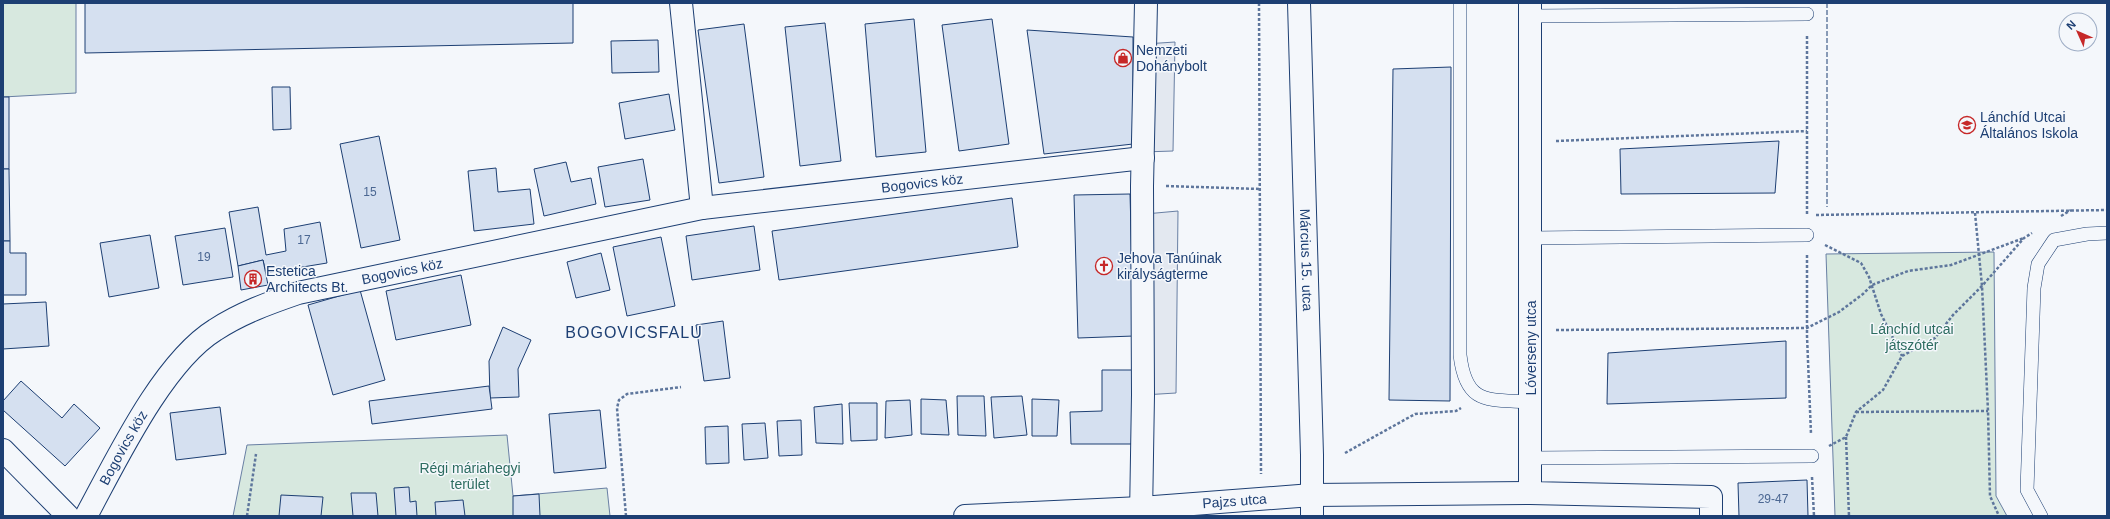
<svg xmlns="http://www.w3.org/2000/svg" width="2110" height="519" viewBox="0 0 2110 519" font-family="Arial,sans-serif">
<rect width="100%" height="100%" fill="#f4f7fb"/>
<g fill="#d7e8df" stroke="#687fa3">
<path d="M3,3H76V93L3,97Z"/>
<path d="M1994,252L1996,496L2007,516H1835L1826,254Z"/>
<path d="M507,435L513,496L607,488L610,516H233L247,445Z"/>
</g>
<g fill="#e3e8f0" stroke="#687fa3">
<path d="M1175,42L1173,151L1143,152L1145,44Z"/>
<path d="M1178,211L1176,393L1143,395L1145,214Z"/>
</g>
<g fill="#d5e0f0" stroke="#1d3f73">
<path d="M85,3H573V43L85,53Z"/>
<path d="M914,19L926,152L876,157L865,24Z"/>
<path d="M992,19L1009,144L959,151L942,25Z"/>
<path d="M825,23L841,161L800,166L785,27Z"/>
<path d="M744,24L764,177L719,183L698,30Z"/>
<path d="M1027,30L1133,37V144L1044,154Z"/>
<path d="M658,40L659,72L612,73L611,41Z"/>
<path d="M1451,67L1450,401L1389,400L1393,69Z"/>
<path d="M272,87H290L291,129L273,130Z"/>
<path d="M669,94L675,130L625,139L619,103Z"/>
<rect x="3" y="97" width="6" height="72"/>
<path d="M379,136L400,240L361,248L340,144Z"/>
<path d="M1779,141L1775,193L1621,194L1620,149Z"/>
<path d="M643,159L650,200L605,207L598,167Z"/>
<path d="M566,162L571,182L591,178L596,204L544,216L534,169Z"/>
<path d="M496,168L498,192L530,189L534,224L474,231L468,171Z"/>
<path d="M3,169H9L10,241H3Z"/>
<path d="M1130,194L1134,336L1078,338L1074,195Z"/>
<path d="M1012,198L1018,247L779,280L772,231Z"/>
<path d="M258,207L266,255L286,251L284,229L320,222L327,263L266,273L263,260L238,266L229,212Z"/>
<path d="M754,226L760,270L692,280L686,236Z"/>
<path d="M225,228L233,277L183,285L175,236Z"/>
<path d="M150,235L159,288L109,297L100,243Z"/>
<path d="M661,237L675,306L627,316L613,247Z"/>
<path d="M3,241H10V253H26V295H3V304Z"/>
<path d="M601,253L610,290L576,298L567,262Z"/>
<path d="M263,260L268,285L241,290L238,266Z"/>
<path d="M461,275L471,325L396,340L386,291Z"/>
<path d="M360,290L385,380L333,395L308,305Z"/>
<path d="M46,302L49,346L3,349V370V304Z"/>
<path d="M723,321L730,378L704,381L696,325Z"/>
<path d="M503,327L531,340L518,369L519,397L490,398L489,361Z"/>
<path d="M1786,341V398L1607,404L1608,353Z"/>
<path d="M1102,370H1132V444H1071L1070,412L1102,411Z"/>
<path d="M21,381L62,418L74,404L100,428L65,466L3,410V401Z"/>
<path d="M489,386L492,409L372,424L369,401Z"/>
<path d="M957,396H984L986,436L958,435Z"/>
<path d="M1022,396L1027,435L994,438L991,397Z"/>
<path d="M921,399L946,400L949,435L921,434Z"/>
<path d="M1032,399L1059,400L1057,436H1032Z"/>
<path d="M910,400L912,435L885,438L886,401Z"/>
<path d="M849,403H877V440L851,441Z"/>
<path d="M842,404L843,444L816,443L814,407Z"/>
<path d="M220,407L226,454L176,460L170,413Z"/>
<path d="M600,410L606,468L554,473L549,414Z"/>
<path d="M801,420L802,455L779,456L777,421Z"/>
<path d="M765,423L768,458L744,460L742,424Z"/>
<path d="M728,426L729,463L706,464L705,427Z"/>
<path d="M1807,480L1808,516H1739L1738,483Z"/>
<path d="M409,487L410,502L416,501L417,516H396L394,488Z"/>
<path d="M351,493H376L378,516H353Z"/>
<path d="M539,494L540,516H513V496Z"/>
<path d="M281,495L323,497L321,516H279Z"/>
<path d="M463,500L465,516H436L435,502Z"/>
</g>
<g fill="none" stroke-linecap="round" stroke-linejoin="round">
<g stroke="#1d3f73" stroke-width="14">
<g id="lane">
<path d="M1460,3V355C1466,406 1488,399 1531,402"/>
<path d="M1530,16L1807,14"/>
<path d="M1531,238L1807,235"/>
<path d="M1530,458L1812,456"/>
<path d="M2041,516L2027,490L2034,288L2038,264L2054,240L2087,234L2107,233"/>
</g>
</g>
<g stroke="#1d3f73" stroke-width="24">
<g id="street">
<path d="M681,3L702,208"/>
<path d="M1530,3V493L1711,497V516"/>
<path d="M3,450L68,516"/>
<path id="s1" d="M86,516C116,461 162,363 215,330C241,313 269,303 298,293L702,208L1143,158"/>
<path id="s2" d="M965,516L1141,508L1312,495L1530,493"/>
<path d="M1141,516L1143,395L1142,186L1146,3"/>
</g>
</g>
<g stroke="#1d3f73" stroke-width="24">
<g id="secondary">
<path id="s3" d="M1299,3L1312,455V516"/>
</g>
</g>
<g stroke="#5e769c" stroke-width="2.5" stroke-dasharray="3 2" stroke-linecap="butt">
<path d="M1259,3L1261,474"/>
<path d="M1556,141L1807,131"/>
<path d="M1166,186L1260,189"/>
<path d="M1975,213L1982,286L1988,411L1990,496L1999,516"/>
<path d="M1807,214V35"/>
<path d="M1816,215L2107,210"/>
<path d="M2061,216L2071,210"/>
<path d="M1825,245L1861,263L1869,277L1881,314L1902,356"/>
<path d="M1807,255V336L1811,434"/>
<path d="M1556,330L1807,328L1839,312L1863,294L1872,285L1908,271L1951,265L2024,238"/>
<path d="M1856,412L1988,411"/>
<path d="M1846,437L1849,516"/>
<path d="M1829,446L1846,437L1856,412L1883,390L1902,356L1935,338L1953,315L1982,286L2024,238L2032,233"/>
<path d="M1345,453L1415,414L1456,411L1461,408"/>
<path d="M1812,477L1814,516"/>
<path d="M247,516L256,454"/>
<path d="M626,516L617,408L619,400L627,394L681,387"/>
</g>
<use href="#lane" stroke="#f4f7fb" stroke-width="13"/>
<use href="#street" stroke="#f4f7fb" stroke-width="22"/>
<use href="#secondary" stroke="#f4f7fb" stroke-width="22"/>
<path stroke="#1d3f73" stroke-width="1" stroke-dasharray="5 2" stroke-linecap="butt" d="M1827,3V207"/>
</g>
<defs>
<g id="shop-ring" transform="scale(0.9)"><circle r="9.5" fill="#f4f7fb" stroke="#c62828" stroke-width="1.5"/><path d="M-5-2.5h2.3a2.7 3.5 0 0 1 5.4 0H5L5.5 6h-11ZM-1.5-2.5h3a1.5 2.3 0 0 0-3 0Z" fill="#c62828"/></g>
<g id="school-ring" transform="scale(0.9)"><circle r="9.5" fill="#f4f7fb" stroke="#c62828" stroke-width="1.5"/><path d="M0-5L7-2L0 1L-7-2ZM-4 1L0 2.5L4 1V4Q0 6-4 4Z" fill="#c62828"/></g>
<g id="church-ring" transform="scale(0.9)"><circle r="9.5" fill="#f4f7fb" stroke="#c62828" stroke-width="1.5"/><path d="M-1.2-6h2.4v3.5h3.3v2.4h-3.3V6h-2.4V-.1h-3.3v-2.4h3.3Z" fill="#c62828"/></g>
<g id="building-ring" transform="scale(0.9)"><circle r="9.5" fill="#f4f7fb" stroke="#c62828" stroke-width="1.5"/><path d="M-4-6H4V6H1V3H-1V6H-4ZM-2.5-4.3h1.7v1.8h-1.7ZM.8-4.3h1.7v1.8H.8ZM-2.5-1h1.7V.8h-1.7ZM.8-1h1.7V.8H.8Z" fill="#c62828"/></g>
</defs>
<g fill-rule="evenodd">
<use href="#shop-ring" x="1123" y="58"/>
<use href="#school-ring" x="1967" y="125"/>
<use href="#church-ring" x="1104" y="266"/>
<use href="#building-ring" x="253" y="279"/>
</g>
<g text-anchor="middle" dominant-baseline="central" stroke-width="3" stroke-linejoin="round" paint-order="stroke">
<g font-size="12" fill="#4b6792">
<text x="370" y="192">15</text>
<text x="304" y="240">17</text>
<text x="204" y="257">19</text>
<text x="1773" y="499">29-47</text>
</g>
<g font-size="14" fill="#1d3f73" stroke="#f4f7fb" text-anchor="start">
<text x="1136" y="50">Nemzeti<tspan x="1136" dy="16">Dohánybolt</tspan></text>
<text x="1980" y="117">Lánchíd Utcai<tspan x="1980" dy="16">Általános Iskola</tspan></text>
<text x="1117" y="258">Jehova Tanúinak<tspan x="1117" dy="16">királyságterme</tspan></text>
<text x="266" y="271">Estetica<tspan x="266" dy="16">Architects Bt.</tspan></text>
</g>
<g font-size="14" fill="#1d3f73" stroke="#f4f7fb">
<text stroke="none"><textPath href="#s1" startOffset="954">Bogovics köz</textPath></text>
<text stroke="none"><textPath href="#s3" startOffset="257">Március 15. utca</textPath></text>
<text stroke="none"><textPath href="#s1" startOffset="426">Bogovics köz</textPath></text>
<text transform="translate(1531 348) rotate(-90)">Lóverseny utca</text>
<text stroke="none"><textPath href="#s1" startOffset="78">Bogovics köz</textPath></text>
<text stroke="none"><textPath href="#s2" startOffset="270">Pajzs utca</textPath></text>
</g>
<g font-size="14" fill="#2c6c60" stroke="#f4f7fb">
<text x="1912" y="329">Lánchíd utcai<tspan x="1912" dy="16">játszótér</tspan></text>
<text x="470" y="468">Régi máriahegyi<tspan x="470" dy="16">terület</tspan></text>
</g>
<g font-size="16" letter-spacing="1" fill="#1d3f73" stroke="#f4f7fb">
<text x="634" y="332">BOGOVICSFALU</text>
</g>
</g>
<rect width="2110" height="519" fill="none" stroke="#1d3f73" stroke-width="8"/>
<g transform="translate(2078 32) rotate(315)"><circle r="19" fill="#f4f7fb" stroke="#9eadc5"/>
<path d="M0-3L7 15L0 10L-7 15Z" fill="#c62828"/>
<text y="-6" font-size="11" font-weight="bold" text-anchor="middle" fill="#1d3f73">N</text>
</g>
</svg>
